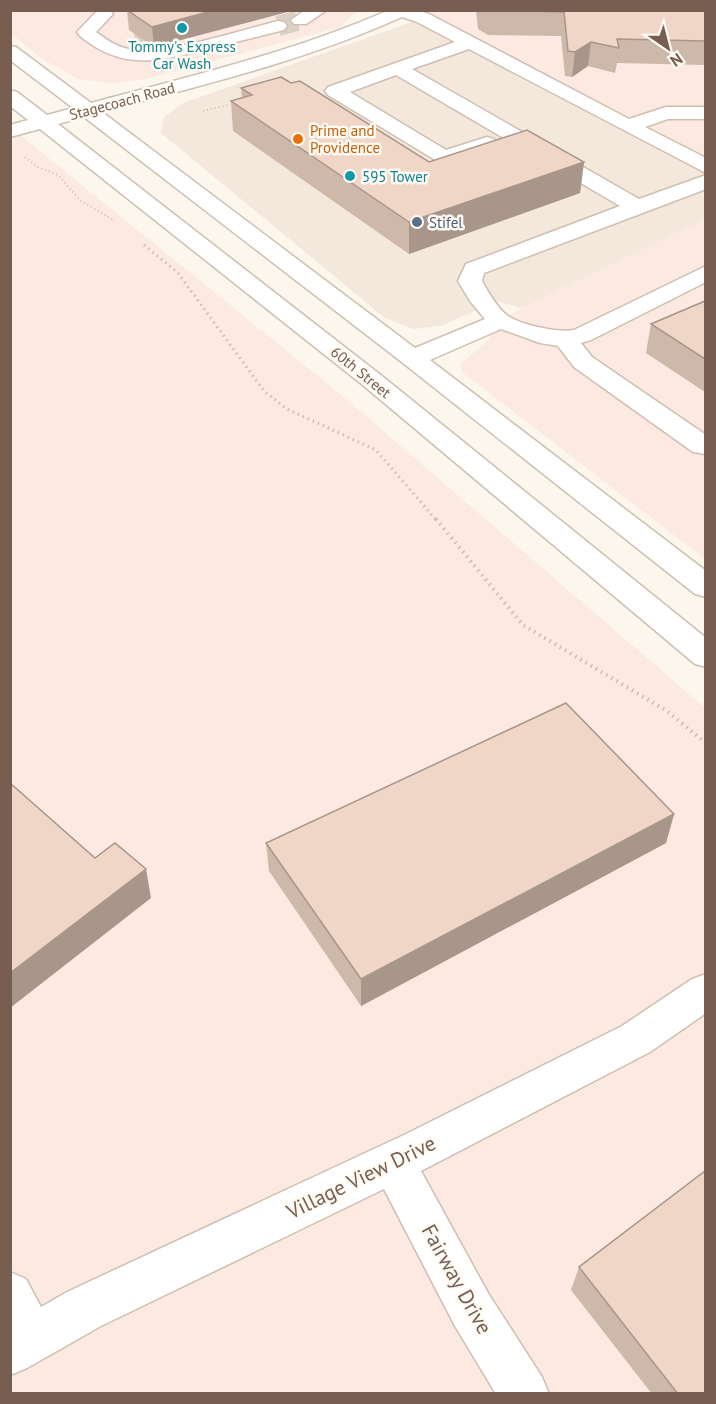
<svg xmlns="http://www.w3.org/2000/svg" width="716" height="1404" viewBox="0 0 716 1404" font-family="'PT Sans',sans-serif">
<rect width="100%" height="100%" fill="#fcf6ed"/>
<path fill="#f3e8db" d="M423,18L705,167V219L522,308L496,301L441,326L413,329L385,318L161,133L164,117L183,103Z"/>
<g fill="#fbe9e2">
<path d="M10,11H362L351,15L340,27L145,79L112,83L79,79L44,60L11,34Z"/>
<path d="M427,11H705V167L627,126Z"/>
<path d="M10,127L340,394L705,708V1393H11Z"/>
<path d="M705,219V559L462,372L461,363L485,344L500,321L522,308Z"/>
</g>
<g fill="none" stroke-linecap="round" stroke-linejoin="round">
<g stroke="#dbd0c6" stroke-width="20" stroke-dasharray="20 10" stroke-linecap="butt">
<path d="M278,26L300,20"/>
<path d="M135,38L244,10"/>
</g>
<g stroke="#cebfb2" stroke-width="3">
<g id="minor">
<path d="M98,10H110L113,14L96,32C106,39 116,47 129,49C164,56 241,30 278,21L284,22L287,26L284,30C260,36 236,42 212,48C161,61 124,72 80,36L77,32Z"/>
<path d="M305,10H327L306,24H294L291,20Z"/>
<path d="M389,10H417L429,14L629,119L666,107H706V119H668L645,127L706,158V173L469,49L412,69L639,199L706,175V189L484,273L482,281C488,292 497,308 508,316C521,325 559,333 574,330L706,266V282L591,340L581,343L592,357L706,435V454L693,452L574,367L558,346L540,343L501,329L430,360L706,571V597L695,594L403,363L84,117L58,124L382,376L706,638V667L695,664L364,386L40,129L10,137V125L28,120L10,106V90L17,92L47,115L73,108L10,60V46L16,47L91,103C191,76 293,52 389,10ZM402,17L417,22L455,42L328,87L325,91L328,95L437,161L444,163L494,147L497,143L494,139L487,137L446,150L350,92L396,75L620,206L466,264L458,281L470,301L485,319L415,348L102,112C203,85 307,60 402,17Z"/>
<path d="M706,974V1013L650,1052L421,1171L488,1293L542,1377L549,1394H496L455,1326L384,1189L101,1326L27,1368L10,1375V1272L26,1279L41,1307L67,1292L406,1134L622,1026L692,979Z"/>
</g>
</g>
<g stroke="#d6baa8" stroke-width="2" stroke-dasharray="1 3" stroke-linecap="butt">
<path d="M203,111L228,105"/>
<path d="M25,157L38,167L58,175L81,201L115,221"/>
</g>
<path stroke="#d6baa8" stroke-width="3" stroke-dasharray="1.5 4" stroke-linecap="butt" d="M144,245L178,273L264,391L287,409L376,450L437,521"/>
<path stroke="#d6baa8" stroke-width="4" stroke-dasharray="1.5 4.5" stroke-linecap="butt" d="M436,519L523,625L667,711L706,743"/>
<use href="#minor" fill="#fff" fill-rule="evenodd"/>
</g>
<g fill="#ceb8aa">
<path d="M127,10L291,11L154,47L129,30Z"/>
<path d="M476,10H705V65L617,63L615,73L588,66L572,77L565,76L561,36L488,35L478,29Z"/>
<path d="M291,83L429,162H584L580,193L409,254L233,131L231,101L242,98L241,88Z"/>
<path d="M705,301V392L646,353L651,324Z"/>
<path d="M674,814L666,843L361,1006L269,871L266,843Z"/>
<path d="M579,1267L705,1394H652L571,1290Z"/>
</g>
<g fill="#a8968b">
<path d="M215,10H291V11L154,47L152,27Z"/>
<path d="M591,42L588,66L572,77L575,52Z"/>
<path d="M584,162L580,193L409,254V222Z"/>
<path d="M674,814L666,843L361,1006V979Z"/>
<path d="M146,869L151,898L10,1008V973Z"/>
</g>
<g fill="#f0d6c6" stroke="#a8968b" stroke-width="1.5">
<path d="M127,10H215L152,27Z"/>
<path d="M489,10H705V41L617,39L619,48L591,42L575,52L568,51L564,12Z"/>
<path d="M281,77L291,83L300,81L429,162L527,130L584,162L409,222L231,101L252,95L241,88Z"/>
<path d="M705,301V359L651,324Z"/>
<path d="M566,703L674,814L361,979L266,843Z"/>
<path d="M10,783L95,858L115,843L146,869L10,973Z"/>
<path d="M705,1171V1394H678L579,1267Z"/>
</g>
<g fill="#0f9aa8" stroke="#fefaf4" stroke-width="2">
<circle cx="182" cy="28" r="6"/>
<circle cx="350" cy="176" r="6"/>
</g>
<circle fill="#e8710a" stroke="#fefaf4" stroke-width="2" cx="298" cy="139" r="6"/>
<circle fill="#5c6f8a" stroke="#fefaf4" stroke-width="2" cx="417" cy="222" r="6"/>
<g text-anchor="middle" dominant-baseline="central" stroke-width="5" stroke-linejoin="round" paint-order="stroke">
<g font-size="15" fill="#0d838f" stroke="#fefaf4">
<text x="182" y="46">Tommy's Express<tspan x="182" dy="17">Car Wash</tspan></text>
<text x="362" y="176" text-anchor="start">595 Tower</text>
</g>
<g font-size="15" fill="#775e50" stroke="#fefaf4">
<text transform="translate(122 101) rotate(-15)">Stagecoach Road</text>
<text transform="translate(361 372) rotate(39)">60th Street</text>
</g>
<g font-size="15" fill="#c56008" stroke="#fefaf4" text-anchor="start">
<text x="310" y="130">Prime and<tspan x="310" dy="17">Providence</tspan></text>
</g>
<g font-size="15" fill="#4e5e75" stroke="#fefaf4" text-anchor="start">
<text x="429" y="222">Stifel</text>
</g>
<g font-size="21" fill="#775e50" stroke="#fefaf4">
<text transform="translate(361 1177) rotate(-26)">Village View Drive</text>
<text transform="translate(457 1279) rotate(61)">Fairway Drive</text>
</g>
</g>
<rect width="716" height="1404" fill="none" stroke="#775e50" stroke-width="24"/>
<g transform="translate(668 48) rotate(145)" stroke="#fefaf4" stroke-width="4.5" paint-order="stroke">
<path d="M0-4.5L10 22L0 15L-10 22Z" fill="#775e50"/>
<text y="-9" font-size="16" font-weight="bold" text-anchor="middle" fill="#775e50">N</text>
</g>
</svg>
